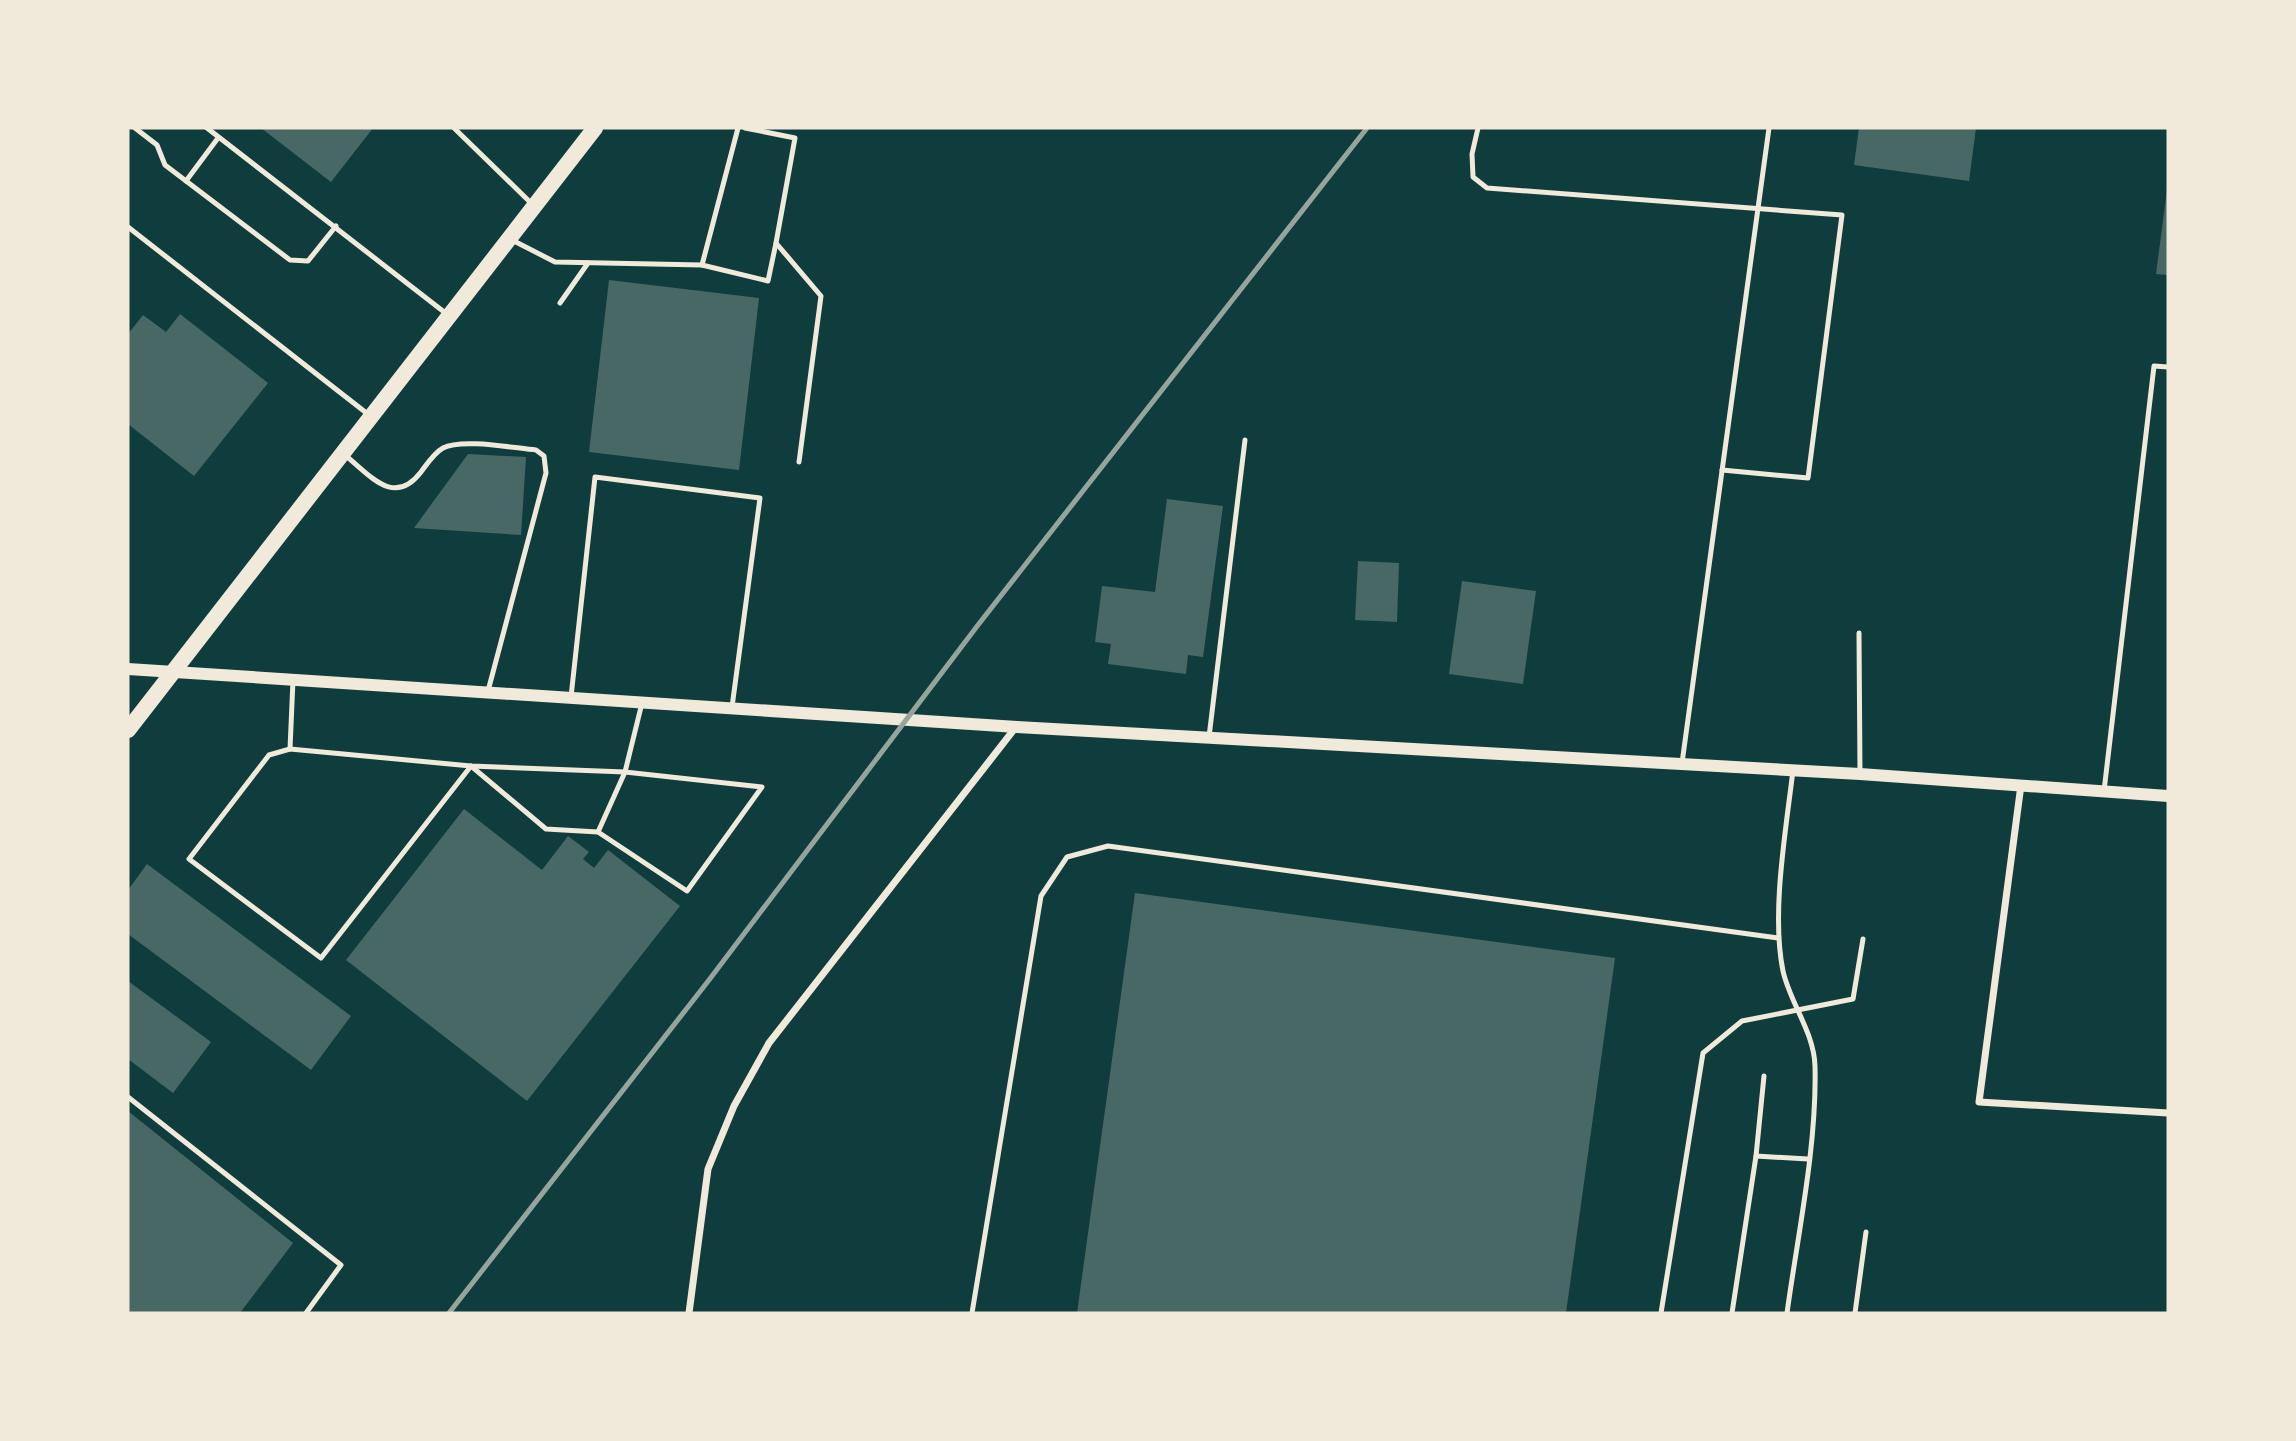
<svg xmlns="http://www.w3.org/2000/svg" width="2296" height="1441" viewBox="0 0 2296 1441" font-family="Helvetica,sans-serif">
<rect width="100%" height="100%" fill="#0f3d3e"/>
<g fill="#486865">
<path d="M261,128H373L331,182Z"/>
<path d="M1859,128H1976L1969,181L1854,165Z"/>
<path d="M2167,190H2168V275L2156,274Z"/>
<path d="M609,280L759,298L739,470L589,452Z"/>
<path d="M180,314L268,383L194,476L128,424V334L143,315L166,332Z"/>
<path d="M468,454L526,457L521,535L414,528Z"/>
<path d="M1167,499L1223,506L1203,657L1188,655L1186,674L1108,664L1111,644L1095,642L1102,586L1155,592Z"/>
<path d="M1358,561L1399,563L1397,622L1355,620Z"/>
<path d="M1462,581L1536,591L1523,684L1449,674Z"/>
<path d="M464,809L542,870L568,836L589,852L583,859L594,868L608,850L680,906L527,1101L346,960Z"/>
<path d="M147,864L351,1016L311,1070L128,934V890Z"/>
<path d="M1135,893L1615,958L1566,1313H1077Z"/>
<path d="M128,981L211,1042L173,1093L128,1059Z"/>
<path d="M128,1111L293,1243L240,1313H128Z"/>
</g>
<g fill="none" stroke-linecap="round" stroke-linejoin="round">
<g stroke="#f1e9da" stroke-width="5">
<path d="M135,128L157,145L165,165L290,260L308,261L336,226"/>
<path d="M207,128L448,315"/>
<path d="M454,128L532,204"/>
<path d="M745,128L795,138L776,243L821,296L799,462"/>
<path d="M1478,128L1472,154L1473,177L1487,188L1842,215L1808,478L1722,470"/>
<path d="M186,181L218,138"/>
<path d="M128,227L369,415"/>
<path d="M512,240L555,262L702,265L768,281L776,243"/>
<path d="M702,265L738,128"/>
<path d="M560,303L588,263"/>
<path d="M346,456C371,476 394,507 421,472C427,464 434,453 443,448C462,438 513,448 536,450L544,456L546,473L488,691"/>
<path d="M1859,633L1860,774"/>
<path d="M293,680L290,749L471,766L625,772L642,703"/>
<path d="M571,697L595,477L760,498L732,707"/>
<path d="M1209,737L1245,440"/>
<path d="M290,749L269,755L189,859L321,958L471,766L546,829L598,832"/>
<path d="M1682,763L1769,128"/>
<path d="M625,772L762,787L687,891L598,832Z"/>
<path d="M2104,791L2154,366L2168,367"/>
<path d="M1764,1076L1756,1156L1808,1159"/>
<path d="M128,1097L341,1265L306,1313"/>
<path d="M972,1313L1041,896L1067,857L1108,846L1778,938"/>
<path d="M1661,1313L1703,1053L1742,1021L1853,999L1863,939"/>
<path d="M1732,1313L1756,1156"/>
<path d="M1787,1313C1798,1233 1817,1146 1815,1066C1814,1032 1790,1003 1783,971C1771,913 1786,830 1793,770"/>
<path d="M1855,1313L1866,1232"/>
</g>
<g stroke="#f1e9da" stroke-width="7">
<path d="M2021,785L1979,1102L2168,1113"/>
<path d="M689,1313L708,1169L734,1106L769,1043L1016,727"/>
</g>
<path stroke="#f1e9da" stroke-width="12" d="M128,669L1017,727L1860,774L2168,796"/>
<path stroke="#f1e9da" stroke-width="16" d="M128,730L595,128"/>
<path stroke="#97a49c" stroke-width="5" d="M449,1313L709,980L978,625L1367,128"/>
</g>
<rect width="2296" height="1441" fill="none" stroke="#f1e9da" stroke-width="259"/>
</svg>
